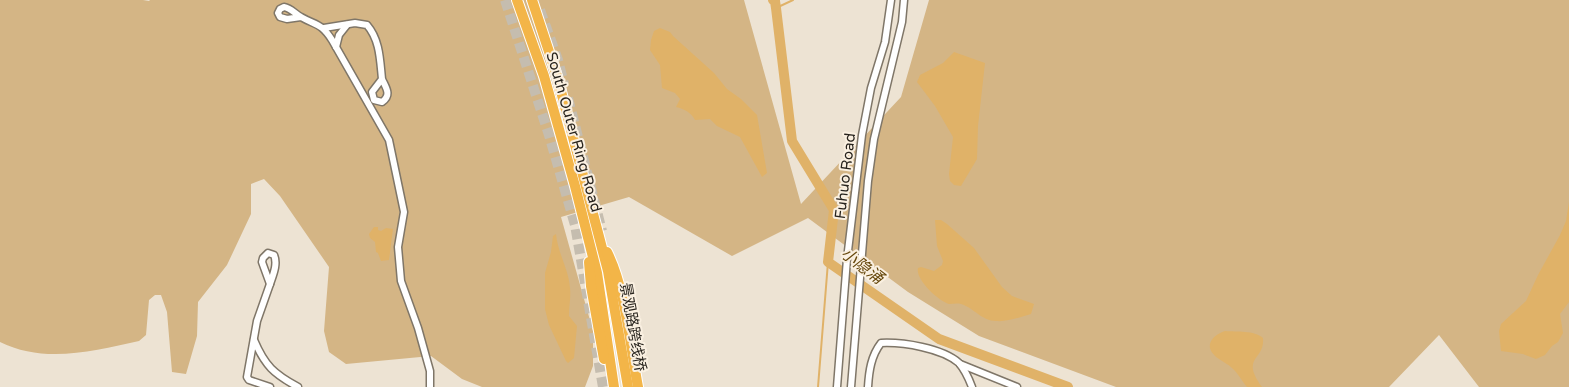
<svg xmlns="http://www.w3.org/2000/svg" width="1569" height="387" viewBox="0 0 1569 387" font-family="'Varela Round','Noto Sans SC',sans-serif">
<rect width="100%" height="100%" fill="#ede3d3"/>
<path fill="#d4b585" d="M0,0H143L149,1L150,0H744L801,204L901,97L929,0H1569V387H1479L1439,335L1389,387H1116L979,336L908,292L808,218L732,256L629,197L561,217L593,331V366L585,387H482L462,379L431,356L346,364L329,352L324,331L329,267L280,196L264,179L251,184V214L227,265L198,302L197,336L186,374L172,372L167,312L161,295H155L149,300L146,335L139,341C94,351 44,364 0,342Z"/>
<g fill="#e0b268">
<path d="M660,28L670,32L673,36L714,73L727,89L741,99L757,115L767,173L762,177L740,137L717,126L710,119L695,120C691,112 684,109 676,107L680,99L675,93L662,88L660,65L650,50L651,40L654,31Z"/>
<path d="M954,52L985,63L978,126L977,159L961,186L954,185L950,181L949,174L953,137L935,106L917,82L920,75L943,63Z"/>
<path d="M1569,202V302L1560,314L1563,333L1558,342L1552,346L1545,355L1536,359L1523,354L1501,351L1499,331L1501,324L1526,301L1538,275L1560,235L1566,221Z"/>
<path d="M935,220H941L947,224L974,248L1002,287L1012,296L1034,304L1031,314C1020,317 1008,322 996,321C982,321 974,308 961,304C957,303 953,304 949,304C938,301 915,279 918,268L921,267L934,271L942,265L943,261L937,246Z"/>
<path d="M374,227H378V230L381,231L386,228L393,229L389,260L381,261L378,253L376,252L375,242L370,238L369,234Z"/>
<path d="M556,234C558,254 569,270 570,288C571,297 569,307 569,316L577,326L574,358L568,363L566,361L549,325L545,309V273L551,252L553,236Z"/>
<path d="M1225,331C1237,332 1254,330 1263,338C1265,361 1240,356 1262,387H1247C1242,381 1238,373 1232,368C1228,364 1223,362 1219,359C1203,348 1210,336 1225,331Z"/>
</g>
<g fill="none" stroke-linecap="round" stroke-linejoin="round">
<g stroke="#e0b268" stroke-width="2">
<path d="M776,8L793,0"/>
<path d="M818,387L828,262"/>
</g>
<path stroke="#e0b268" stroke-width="10" d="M773,0L775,1L776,8L792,141L834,210L828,262L939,339L1068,387"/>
<g stroke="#c5bdaf" stroke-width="10" stroke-dasharray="10 5" stroke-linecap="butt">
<path d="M505,0L549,135L575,225L603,387"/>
<path d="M540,10L558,60L564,84"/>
<path d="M568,98L602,231"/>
<path d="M617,299L625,342"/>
</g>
<g stroke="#7f7668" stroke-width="9">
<g id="minor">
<path d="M301,17L287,19L280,17L278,13L280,9L284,7C291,8 295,14 301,17C317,26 321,23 332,40L389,140L404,212L398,247L401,281L418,328L430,371V387"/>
<path d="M324,28L355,23L367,25C380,40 380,60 382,79L372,92L374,100L382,102C392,95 386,88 382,79"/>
<path d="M336,47L339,35L347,25"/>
<path d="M268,253L274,255C278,264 273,275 270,284L262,262L263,258Z"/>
<path d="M254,340C265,366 274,374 298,387"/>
<path d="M960,364L1017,387"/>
<path d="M270,387L249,380L247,377L257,321L270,284"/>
<path d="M837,387L847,259L862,135L871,88L885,42L891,0"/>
<path d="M851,387L868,181L874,139L902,22L904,0"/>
<path d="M868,387C869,371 871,356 881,343C903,342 942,348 959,363C965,370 969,379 972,387"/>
</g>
</g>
<g stroke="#fff" stroke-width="12">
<g id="highway">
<path d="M517,0L544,76L575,186L597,273L614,387"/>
<path d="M532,0L557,76L608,271L628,387"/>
<path d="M607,252C626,290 630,345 638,387"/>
<path d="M589,262L591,286L604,359"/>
</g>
</g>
<use href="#minor" stroke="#fff" stroke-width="6"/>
<use href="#highway" stroke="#f3b548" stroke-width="10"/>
</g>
<g text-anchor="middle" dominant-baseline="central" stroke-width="4" stroke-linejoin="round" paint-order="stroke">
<g font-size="15" fill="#27231d" stroke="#faf0e1">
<text transform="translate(574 132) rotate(74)">South Outer Ring Road</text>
<text transform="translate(845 176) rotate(-83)">Fuhuo Road</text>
<text transform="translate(633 327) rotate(80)">景观路跨线桥</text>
</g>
<g font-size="16" font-style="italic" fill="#65460a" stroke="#faf0e1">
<text transform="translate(862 266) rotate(37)">小隐涌</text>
</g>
</g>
</svg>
